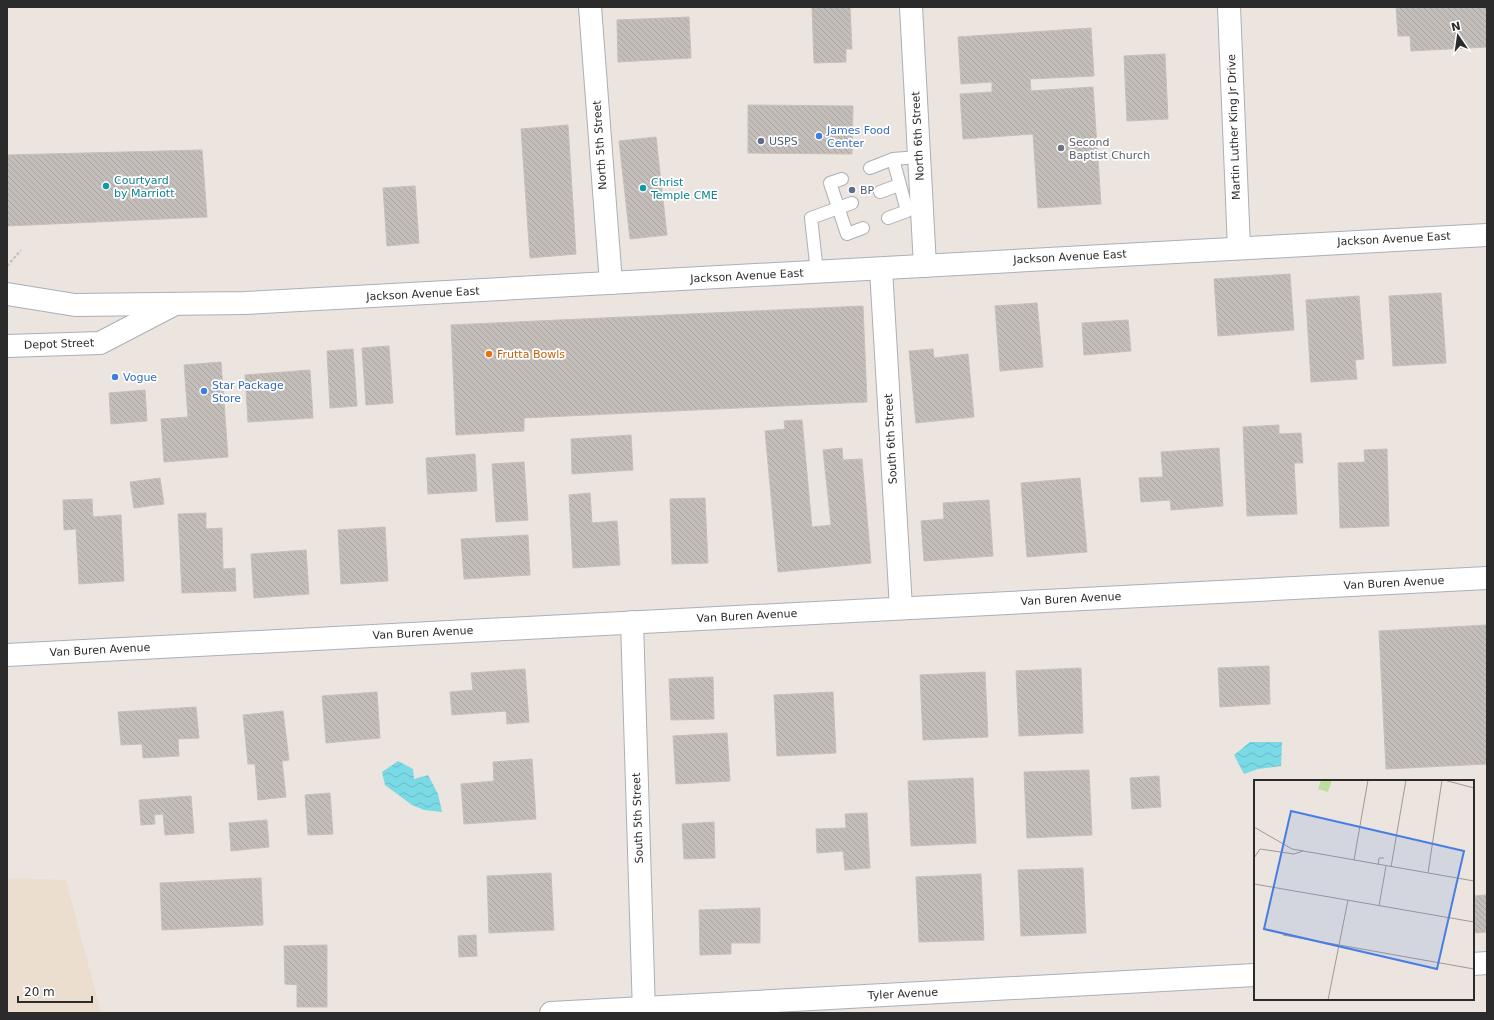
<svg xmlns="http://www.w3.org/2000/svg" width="1494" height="1020" viewBox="0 0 1494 1020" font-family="'DejaVu Sans',sans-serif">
<defs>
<pattern id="water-waves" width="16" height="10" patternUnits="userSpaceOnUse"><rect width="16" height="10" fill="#79dae6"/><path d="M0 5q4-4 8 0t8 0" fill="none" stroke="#69bbc5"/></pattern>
<pattern id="building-back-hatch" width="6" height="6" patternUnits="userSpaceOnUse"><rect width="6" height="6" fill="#c4bebb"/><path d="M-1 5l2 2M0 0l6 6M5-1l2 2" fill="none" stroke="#a9a3a1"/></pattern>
</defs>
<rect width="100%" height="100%" fill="#ece4de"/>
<path fill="#ecdecf" d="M7,878L66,880L101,1013H7Z"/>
<g fill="url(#water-waves)">
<path d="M1250,742H1282L1281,766L1258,769L1244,774L1234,755Z"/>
<path d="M398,761L413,769L414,779L428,775L438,794L442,812L424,810L412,805L385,785L382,772Z"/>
</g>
<g fill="url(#building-back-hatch)" stroke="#c7bfb8">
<path d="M812,7H850L852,49H846V62L814,63Z"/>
<path d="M1396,7H1487V47L1411,51L1410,36H1398Z"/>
<path d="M689,17L691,58L618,62L617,20Z"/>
<path d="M1091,28L1094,76L1030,79L1031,91L1093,87L1101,204L1038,208L1033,134L963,139L960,94L992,92V82L961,84L958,37Z"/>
<path d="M1165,54L1168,119L1127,121L1124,56Z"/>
<path d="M748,105L853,106L852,154L748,153Z"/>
<path d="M568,125L576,254L530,258L521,129Z"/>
<path d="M656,137L667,235L630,239L619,141Z"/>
<path d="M202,150L207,217L7,226V155Z"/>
<path d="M415,186L419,243L387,246L383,188Z"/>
<path d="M1290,274L1294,330L1218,336L1214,279Z"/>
<path d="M1441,293L1446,363L1393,366L1389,296Z"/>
<path d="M1359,296L1364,359L1355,360L1357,379L1311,382L1306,300Z"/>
<path d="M1037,303L1043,367L1000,371L995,306Z"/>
<path d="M863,306L867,402L524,418V431L456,435L451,325Z"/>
<path d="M1128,320L1131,351L1084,355L1082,323Z"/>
<path d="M389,346L393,403L366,405L362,348Z"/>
<path d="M353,349L357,406L330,408L327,351Z"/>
<path d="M933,349L934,358L968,354L974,417L916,423L909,351Z"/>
<path d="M221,362L228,457L164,462L161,419L188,417L184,365Z"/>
<path d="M310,370L313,418L248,422L245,375Z"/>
<path d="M145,390L147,421L111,424L109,393Z"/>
<path d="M802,420L812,527L831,525L823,450L842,448L843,460L862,459L871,563L778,572L765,431L785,429L784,421Z"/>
<path d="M1279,425V434L1301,433L1303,463H1294L1297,514L1247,516L1243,427Z"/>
<path d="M631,435L633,470L572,474L571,439Z"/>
<path d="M1219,448L1223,506L1171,510L1170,500L1141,502L1139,478L1163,477L1161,452Z"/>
<path d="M1387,449L1389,526L1340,528L1338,463L1365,462L1364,450Z"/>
<path d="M475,454L477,491L428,494L426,458Z"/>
<path d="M524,462L528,520L496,522L492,464Z"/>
<path d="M160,478L164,504L134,508L130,482Z"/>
<path d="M1080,478L1087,552L1027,557L1021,483Z"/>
<path d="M590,493L592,523L617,521L620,565L573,568L569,495Z"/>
<path d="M705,498L708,563L672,564L670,499Z"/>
<path d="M92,499L93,517L121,515L124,581L79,584L76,529L64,530L63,500Z"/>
<path d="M989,500L993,556L924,561L921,521L944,519L943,503Z"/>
<path d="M206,513V529L222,528L223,569L235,568L236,591L182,593L178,514Z"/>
<path d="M385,527L388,581L341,584L338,530Z"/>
<path d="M528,535L530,575L464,579L461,539Z"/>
<path d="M306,550L309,594L254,598L251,554Z"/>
<path d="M1487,625V764L1386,769L1379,631Z"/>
<path d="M1269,666L1270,704L1220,707L1218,668Z"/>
<path d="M1081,668L1083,733L1019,736L1016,671Z"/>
<path d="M525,669L529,722L507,724L506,711L452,715L450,692L473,690L471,673Z"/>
<path d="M985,672L988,737L923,740L920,675Z"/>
<path d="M713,677L714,719L671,720L669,679Z"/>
<path d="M377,692L380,738L326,743L322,696Z"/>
<path d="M833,692L836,753L777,756L774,695Z"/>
<path d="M196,707L199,738L178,739L179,756L143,758L142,744L121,745L118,712Z"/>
<path d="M283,711L289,760L282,761L286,797L258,800L255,764H248L243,715Z"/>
<path d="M727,733L730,781L676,784L673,736Z"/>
<path d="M532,759L536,819L464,824L461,784L494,781L493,762Z"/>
<path d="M1089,770L1092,835L1027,838L1024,772Z"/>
<path d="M1159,776L1161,807L1132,809L1130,778Z"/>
<path d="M973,778L976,843L911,846L908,781Z"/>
<path d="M330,793L333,834L308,835L305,795Z"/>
<path d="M191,796L194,833L165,835L163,814L154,815L155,824L141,825L139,800Z"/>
<path d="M867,813L870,868L845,870L843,851L817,853L816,829L846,828L845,814Z"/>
<path d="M267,820L269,847L231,851L229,823Z"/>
<path d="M714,822L715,858L684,859L682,824Z"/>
<path d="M1083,868L1086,933L1021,936L1018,870Z"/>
<path d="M551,873L554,930L489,933L487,876Z"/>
<path d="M981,874L984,940L919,942L916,877Z"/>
<path d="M261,878L263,925L162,930L160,883Z"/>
<path d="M1487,895V932L1473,933V896Z"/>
<path d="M760,908V943H731V954L700,955L699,910Z"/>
<path d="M476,935L477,956L459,957L458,936Z"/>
<path d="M327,945V1007H297V985L285,984L284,946Z"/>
</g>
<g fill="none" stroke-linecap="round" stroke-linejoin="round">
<g stroke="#abafb6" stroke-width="14">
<g id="lane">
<path d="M870,168L893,159L918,157"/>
<path d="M842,179L830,183L847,234L863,228"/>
<path d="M880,192L899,185"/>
<path d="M888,218L907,211L893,159"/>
<path d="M817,272L811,218L852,203"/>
</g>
</g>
<g stroke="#abafb6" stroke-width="24">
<g id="street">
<path d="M590,7L611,283"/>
<path d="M911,7L925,266"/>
<path d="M1229,7L1239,248"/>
<path d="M881,269L901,608"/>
<path d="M7,346L100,343L173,305"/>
<path d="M632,622L644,1013"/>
<path d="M7,655L1487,578"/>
<path d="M1473,964L1487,963"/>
<path d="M551,1013L1255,975"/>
</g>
</g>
<g stroke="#abafb6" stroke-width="24">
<path id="secondary" d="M7,294L75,305L245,303L1487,235"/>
</g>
<path stroke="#c4c4c4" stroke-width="2.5" stroke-dasharray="3 2" stroke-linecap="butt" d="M7,266L21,250"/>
<use href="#lane" stroke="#fff" stroke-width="12"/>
<use href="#street" stroke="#fff" stroke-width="22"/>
<use href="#secondary" stroke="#fff" stroke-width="22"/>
</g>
<g fill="#3f7fe0" stroke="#fff" stroke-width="1.5">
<circle cx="819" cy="136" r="4"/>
<circle cx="115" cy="377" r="4"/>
<circle cx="204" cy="391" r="4"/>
</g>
<g fill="#5c6f8a" stroke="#fff" stroke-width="1.5">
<circle cx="761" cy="141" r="4"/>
<circle cx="852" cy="190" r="4"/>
</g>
<circle fill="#6b7280" stroke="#fff" stroke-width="1.5" cx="1061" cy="148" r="4"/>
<g fill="#0f9aa8" stroke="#fff" stroke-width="1.5">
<circle cx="106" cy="186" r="4"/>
<circle cx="643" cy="188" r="4"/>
</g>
<circle fill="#e8710a" stroke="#fff" stroke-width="1.5" cx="489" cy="354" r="4"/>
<g text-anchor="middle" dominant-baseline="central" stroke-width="3.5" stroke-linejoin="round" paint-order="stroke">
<g font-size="11" fill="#2b2b2b" stroke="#fff">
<text transform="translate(1234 127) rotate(-92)">Martin Luther King Jr Drive</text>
<text transform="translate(918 136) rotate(-93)">North 6th Street</text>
<text transform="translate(600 145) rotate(-94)">North 5th Street</text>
<text transform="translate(1394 239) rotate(-3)">Jackson Avenue East</text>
<text transform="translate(1070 257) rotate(-3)">Jackson Avenue East</text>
<text transform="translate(747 276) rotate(-3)">Jackson Avenue East</text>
<text transform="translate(423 294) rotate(-3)">Jackson Avenue East</text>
<text transform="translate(59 344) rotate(-2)">Depot Street</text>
<text transform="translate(891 439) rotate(-93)">South 6th Street</text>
<text transform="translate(1394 583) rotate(-3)">Van Buren Avenue</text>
<text transform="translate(1071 599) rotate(-3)">Van Buren Avenue</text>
<text transform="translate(747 616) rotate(-3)">Van Buren Avenue</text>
<text transform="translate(423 633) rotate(-3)">Van Buren Avenue</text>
<text transform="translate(100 650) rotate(-3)">Van Buren Avenue</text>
<text transform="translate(638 818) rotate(-92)">South 5th Street</text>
<text transform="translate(903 994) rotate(-3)">Tyler Avenue</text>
</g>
<g font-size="11" fill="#366cbe" stroke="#fff" text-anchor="start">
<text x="827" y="130">James Food<tspan x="827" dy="13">Center</tspan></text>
<text x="123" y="377">Vogue</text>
<text x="212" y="385">Star Package<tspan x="212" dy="13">Store</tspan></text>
</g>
<g font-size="11" fill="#4e5e75" stroke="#fff" text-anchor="start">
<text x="769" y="141">USPS</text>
<text x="860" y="190">BP</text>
</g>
<g font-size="11" fill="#5b616d" stroke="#fff" text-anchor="start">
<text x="1069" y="142">Second<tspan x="1069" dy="13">Baptist Church</tspan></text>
</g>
<g font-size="11" fill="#0d838f" stroke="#fff" text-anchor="start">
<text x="114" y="180">Courtyard<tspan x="114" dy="13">by Marriott</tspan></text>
<text x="651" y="182">Christ<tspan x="651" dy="13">Temple CME</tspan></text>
</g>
<g font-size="11" fill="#c56008" stroke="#fff" text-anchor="start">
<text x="497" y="354">Frutta Bowls</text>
</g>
</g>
<g transform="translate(1254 780)">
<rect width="220" height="220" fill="#ece4de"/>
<path d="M67,0H78L74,12L64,9Z" fill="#bede9f"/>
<path fill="none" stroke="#9f9a96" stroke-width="1" d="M190,0L220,8M0,47L38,69L220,101M0,78L6,69L40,74L49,71M100,80L114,0M124,85L125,78H130M137,87L152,0M174,93L188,0M0,104L220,142M125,126L132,86M29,155L220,189M74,220L94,120"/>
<path fill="#487ee3" fill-opacity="0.15" stroke="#487ee3" stroke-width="2" d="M37,31L210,71L183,189L10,149Z"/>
<rect width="220" height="220" fill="none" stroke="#2b2b2b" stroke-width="2"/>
</g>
<rect width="1494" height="1020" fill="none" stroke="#2b2b2b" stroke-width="16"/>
<g transform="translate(1458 36) rotate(347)" stroke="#ffffff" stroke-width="3" paint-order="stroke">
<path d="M0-3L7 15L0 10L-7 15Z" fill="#2b2b2b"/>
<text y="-6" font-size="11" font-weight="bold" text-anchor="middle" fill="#2b2b2b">N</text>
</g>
<path d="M18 996v6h74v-6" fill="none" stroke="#2b2b2b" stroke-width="2"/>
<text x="24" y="996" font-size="12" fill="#2b2b2b" stroke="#ffffff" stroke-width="3" paint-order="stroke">20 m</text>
</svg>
